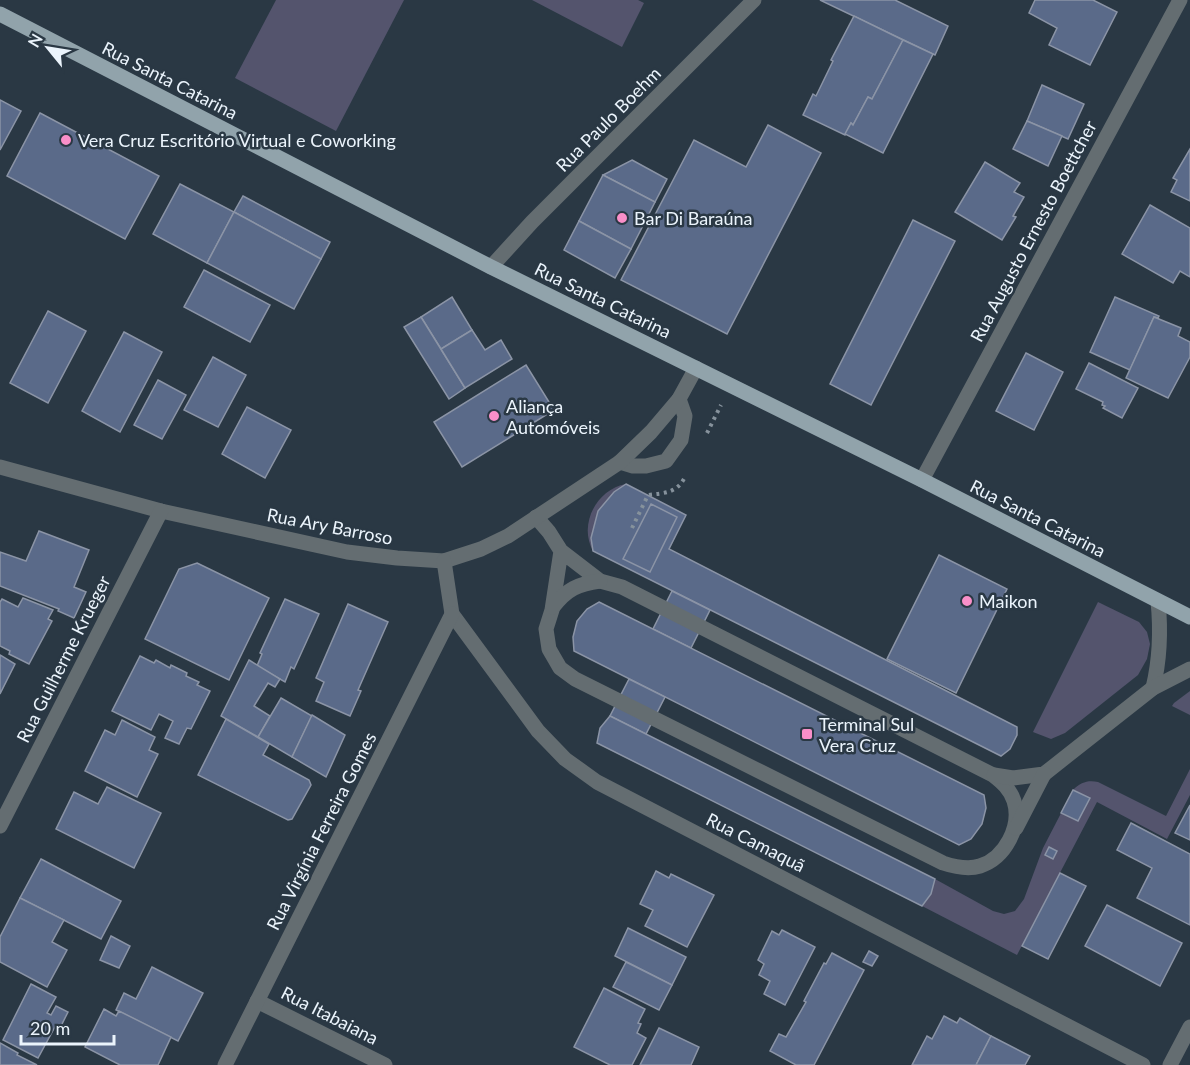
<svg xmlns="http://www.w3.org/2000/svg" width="1190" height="1065" viewBox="0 0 1190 1065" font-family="Lato,sans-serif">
<rect width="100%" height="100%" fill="#2a3844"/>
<g fill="#54546d">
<path d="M276,0H404L336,131L235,78Z"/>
<path d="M532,0H638L644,3L622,47Z"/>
<path d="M626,484L593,551C578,524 597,489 626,484Z"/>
<path d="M1098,602L1139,622L1147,632L1150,644L1147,659L1138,675L1065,733L1051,739L1033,732Z"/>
<path d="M1190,691V715L1172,706L1174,703Z"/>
<path d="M1190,769V795L1167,839L1097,802L1017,955L922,906L935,879L993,911L1004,914L1015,911L1024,899L1043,848L1073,790C1081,782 1088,780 1098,782L1166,816Z"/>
</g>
<g fill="#5a6a89" stroke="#8b94a6" stroke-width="1.5">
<path d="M820,0H895L948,26L935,55Z"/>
<path d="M1035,0H1093L1117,12L1090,65L1049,45L1057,28L1029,13Z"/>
<path d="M854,16L903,40L872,99L868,97L853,125L851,123L845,135L803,115L813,94L816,96L833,61L831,60Z"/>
<path d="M903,40L933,54L883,153L845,134L851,123L853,125L868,97L872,99Z"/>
<path d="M1042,85L1084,104L1068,139L1027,121Z"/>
<path d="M0,100L21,111L0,150Z"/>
<path d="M40,113L159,176L125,239L7,176Z"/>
<path d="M1027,121L1062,136L1048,166L1013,149Z"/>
<path d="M768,125L821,153L727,334L621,280L694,140L746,167Z"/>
<path d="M1190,149V201L1171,192L1177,180L1173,178Z"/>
<path d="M632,160L667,179L655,202L603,175Z"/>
<path d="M985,162L1020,183L1014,192L1024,197L1013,216L1016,217L1002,240L955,212Z"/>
<path d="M603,175L655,202L631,249L579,221Z"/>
<path d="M180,184L234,212L207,263L153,234Z"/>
<path d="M243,196L330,242L321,259L234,212Z"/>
<path d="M1150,205L1190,228V277L1180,271L1173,283L1122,254Z"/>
<path d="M234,212L321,259L294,309L207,263Z"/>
<path d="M913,220L955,241L871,405L830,384Z"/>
<path d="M579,221L631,249L615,278L564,250Z"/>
<path d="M204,270L270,305L250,342L184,307Z"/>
<path d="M452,297L472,330L441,349L421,317Z"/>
<path d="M1115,297L1159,316L1158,318L1154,317L1130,370L1090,352Z"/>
<path d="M48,311L86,331L48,403L10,383Z"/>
<path d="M421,317L465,388L449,399L404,327Z"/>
<path d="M1154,317L1181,328L1178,336L1190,342V357L1168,398L1126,378Z"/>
<path d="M472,330L485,350L501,340L512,359L465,388L441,349Z"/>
<path d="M124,332L162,352L120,432L82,411Z"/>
<path d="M1026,353L1063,372L1034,430L996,411Z"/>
<path d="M213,357L246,375L218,427L184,410Z"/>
<path d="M1089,363L1138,388L1122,418L1103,408L1105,406L1102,405L1103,402L1076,389Z"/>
<path d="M526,365L554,410L462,467L434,422Z"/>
<path d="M158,380L186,395L162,439L134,425Z"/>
<path d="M247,407L291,430L265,478L222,454Z"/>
<path d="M626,484L686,515L669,549L1017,727V735L1010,749L1001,756L593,551L591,538L598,511L614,492Z"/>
<path d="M651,504L677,517L650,572L623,559Z"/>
<path d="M39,531L89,550L74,587L86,592L74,618L58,611L59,609L0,586V552L26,561Z"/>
<path d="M939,555L1007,589L956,693L887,659Z"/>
<path d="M197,563L269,598L229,680L145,639L179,569Z"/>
<path d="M672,591L710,610L691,648L653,629Z"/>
<path d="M23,598L53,610L48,619L52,621L29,664L9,654L10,651L0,646V602L2,599L18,607Z"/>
<path d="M285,599L319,614L294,669L291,667L285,682L257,666L262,654L260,653Z"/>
<path d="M599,602L984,795L986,808L982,824L971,839L959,845L574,651L573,637L577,621L587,609Z"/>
<path d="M348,604L388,622L358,690L361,691L350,716L316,701L324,682L316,678Z"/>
<path d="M0,655L15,664L0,694Z"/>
<path d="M140,656L154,663L156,660L170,668L171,665L187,673L186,676L199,682L197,685L210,691L191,729L187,728L179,744L165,738L173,721L159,714L151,730L112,711Z"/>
<path d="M249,660L280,679L275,687L268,683L254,706L270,716L258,737L221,716Z"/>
<path d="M629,679L665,697L646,734L610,716Z"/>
<path d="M281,698L312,716L292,757L258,737Z"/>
<path d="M312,715L345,735L326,777L292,757Z"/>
<path d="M610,716L935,879L931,894L922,906L597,743L600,728Z"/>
<path d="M226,719L269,744L263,755L309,780L311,785L292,819L288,820L198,775Z"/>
<path d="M122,720L155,737L149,750L158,754L137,797L85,771L105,730L115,735Z"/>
<path d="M107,787L161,813L134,868L56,829L74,792L98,804Z"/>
<path d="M1073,790L1090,798L1078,821L1061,813Z"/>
<path d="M1190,805V840L1175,833Z"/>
<path d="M1131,823L1190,854V925L1137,898L1152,868L1117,850Z"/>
<path d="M1049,847L1057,851L1053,859L1045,855Z"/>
<path d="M41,859L121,901L101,939L20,898Z"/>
<path d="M656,871L669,878L671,874L714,895L687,947L645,926L653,910L640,904Z"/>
<path d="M1060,873L1086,886L1048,959L1022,946Z"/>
<path d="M20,898L64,920L52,942L67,950L47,987L0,962V937Z"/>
<path d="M1107,905L1182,943L1160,986L1085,946Z"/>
<path d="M628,928L686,957L672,985L615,956Z"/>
<path d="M782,930L815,947L785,1005L764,994L770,981L759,975L764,964L758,960L772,931L779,935Z"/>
<path d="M111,936L130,946L119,968L100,960Z"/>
<path d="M869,951L878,956L872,966L863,962Z"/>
<path d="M832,953L864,970L814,1065H796L770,1051L779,1034L786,1037L806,1002L804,1001L824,963L826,964Z"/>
<path d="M626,962L672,985L659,1010L613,987Z"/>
<path d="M152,967L203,993L178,1041L116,1010L124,993L136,999Z"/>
<path d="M31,984L56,997L47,1013L51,1015L56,1006L68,1012L60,1028L56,1025L38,1058L3,1040Z"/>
<path d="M604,988L645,1009L638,1023L641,1024L637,1033L646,1038L632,1065H610L574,1047Z"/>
<path d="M104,1009L116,1016L119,1011L171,1037L158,1065H120L85,1047Z"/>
<path d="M944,1016L957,1023L960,1018L991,1036L976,1065H912L927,1036L932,1039Z"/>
<path d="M659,1028L699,1047L691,1065H640Z"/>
<path d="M991,1036L1030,1056L1025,1065H976Z"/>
<path d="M0,1043L18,1053L17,1055L37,1065H0Z"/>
</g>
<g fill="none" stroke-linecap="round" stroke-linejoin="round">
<g stroke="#86929c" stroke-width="4" stroke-dasharray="3 4.5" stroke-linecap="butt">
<path d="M707,433L721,405"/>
<path d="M632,528L648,495C665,493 677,493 685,477"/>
</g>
<g stroke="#646d71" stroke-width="15">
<path d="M620,462L633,466H646L666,461L681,440L685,416L679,399"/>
<path d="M536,517L549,532L561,551L600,581L622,587L993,775C1002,782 1010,789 1014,801C1022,826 1005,858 980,866C968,870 955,867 943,863L575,679L560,668L549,649L546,629L552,610L561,551"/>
<path d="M553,607C567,589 578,584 600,581"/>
<path d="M1153,688C1160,659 1161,631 1158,601"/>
<path d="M994,775L1013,778L1044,774L1153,688L1190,669"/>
<path d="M1016,828L1044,774"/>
</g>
<g stroke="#646d71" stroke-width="15">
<path d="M491,267L532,222L754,0"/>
<path d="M0,467L161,511L347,552L397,558L444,561L481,549L508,536L620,462L651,432L679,399L696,368"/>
<path d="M922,480L1180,0"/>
<path d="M444,561L452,614L538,731L565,759L597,782L1143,1065"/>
<path d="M0,826L161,511"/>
<path d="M257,1001L385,1065"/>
<path d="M225,1065L452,614"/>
<path d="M1170,1065L1190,1027"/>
</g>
<path stroke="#91a3ab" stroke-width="15" d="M0,14L491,267L922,480L1190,617"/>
</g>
<g fill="#f98fc9" stroke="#2a3844" stroke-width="2">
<circle cx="66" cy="140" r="6"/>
<circle cx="622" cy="218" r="6"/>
<circle cx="494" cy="416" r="6"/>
<circle cx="967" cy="601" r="6"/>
<rect x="801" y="728" width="12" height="12" rx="3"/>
</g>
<g text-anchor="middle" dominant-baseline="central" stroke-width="5" stroke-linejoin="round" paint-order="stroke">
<g font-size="18" fill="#ebf4fc" stroke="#2a3844">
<text transform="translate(170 80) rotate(27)">Rua Santa Catarina</text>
<text transform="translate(608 119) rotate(-45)">Rua Paulo Boehm</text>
<text transform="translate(1033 231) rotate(-62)">Rua Augusto Ernesto Boettcher</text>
<text transform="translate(603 300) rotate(26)">Rua Santa Catarina</text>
<text transform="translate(1038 518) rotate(27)">Rua Santa Catarina</text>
<text transform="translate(330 526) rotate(11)">Rua Ary Barroso</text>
<text transform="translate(63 659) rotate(-63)">Rua Guilherme Krueger</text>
<text transform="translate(321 831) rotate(-63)">Rua Virgínia Ferreira Gomes</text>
<text transform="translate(756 842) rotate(27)">Rua Camaquã</text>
<text transform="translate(330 1015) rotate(27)">Rua Itabaiana</text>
</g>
<g font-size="18" fill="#ebf4fc" stroke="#2a3844" text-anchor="start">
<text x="78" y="140">Vera Cruz Escritório Virtual e Coworking</text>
<text x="634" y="218">Bar Di Baraúna</text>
<text x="506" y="406">Aliança<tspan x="506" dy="21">Automóveis</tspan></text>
<text x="979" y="601">Maikon</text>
<text x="819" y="724">Terminal Sul<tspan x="819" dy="21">Vera Cruz</tspan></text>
</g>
</g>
<g transform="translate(48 48) rotate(300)" stroke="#2a3844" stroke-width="4.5" paint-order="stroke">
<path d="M0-4.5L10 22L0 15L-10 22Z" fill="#ebf4fc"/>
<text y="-9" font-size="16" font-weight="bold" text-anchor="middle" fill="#ebf4fc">N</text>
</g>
<path d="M21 1035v9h93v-9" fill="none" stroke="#ebf4fc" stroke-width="3"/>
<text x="30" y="1035" font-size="18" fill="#ebf4fc" stroke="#2a3844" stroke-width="4.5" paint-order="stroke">20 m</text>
</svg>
